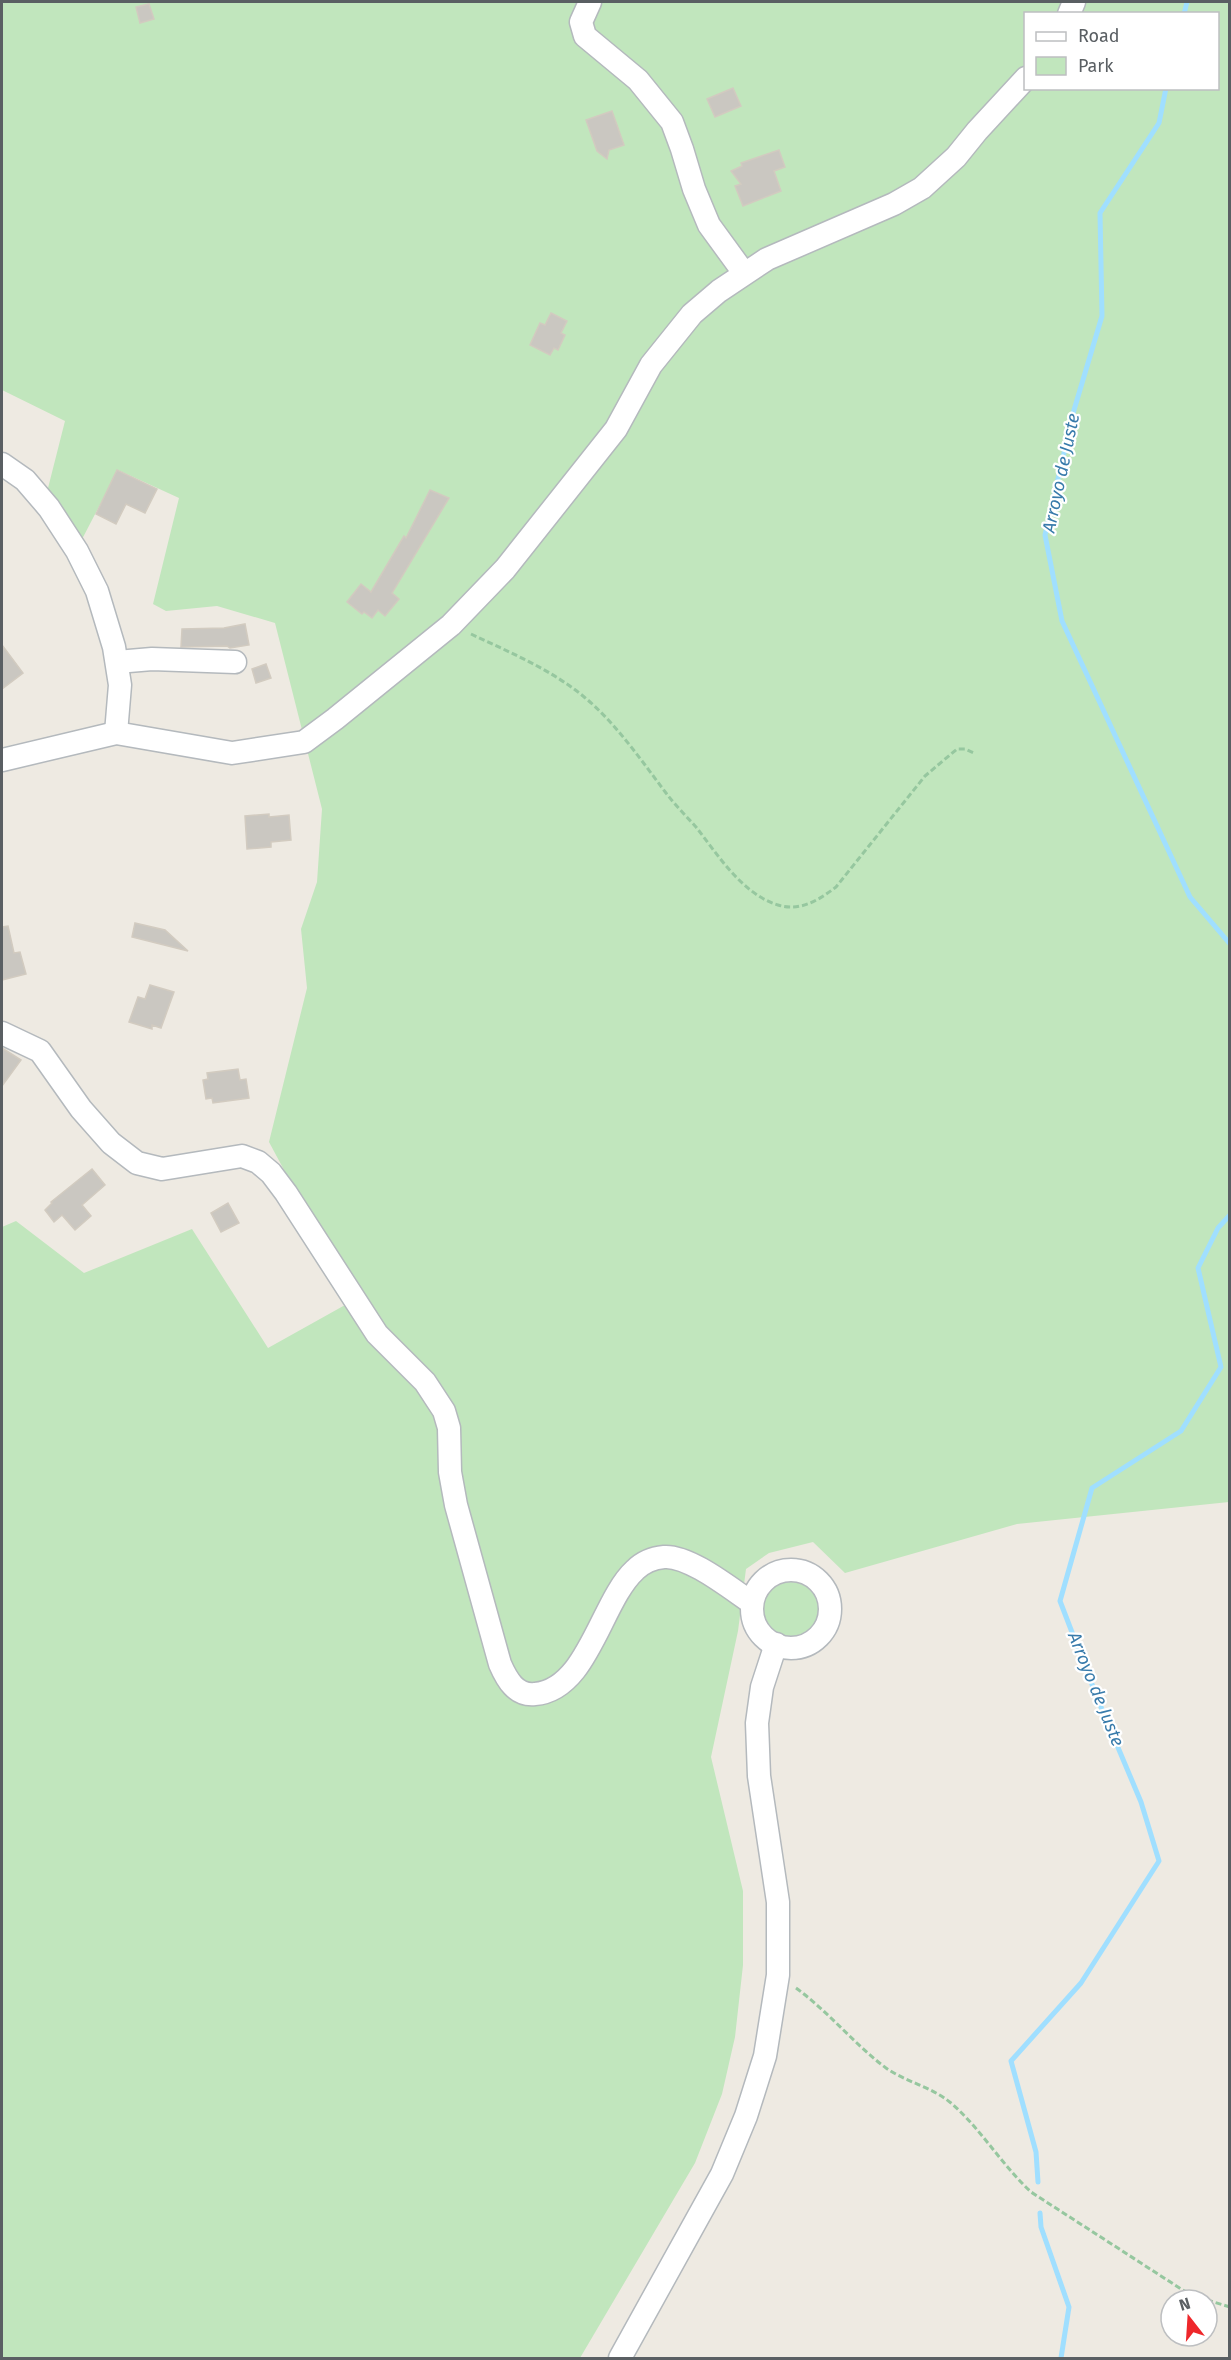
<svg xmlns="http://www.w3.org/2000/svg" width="1231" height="2360" viewBox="0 0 1231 2360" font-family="'Fira Sans',sans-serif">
<rect width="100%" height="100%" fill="#eeeae2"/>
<g fill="#c1e6bd" fill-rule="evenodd">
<path d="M2,2H1229V1502L1017,1524L845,1573L813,1542L769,1553L746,1569L738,1631L711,1757L743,1891V1965L735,2037L722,2094L695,2163L580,2358H2V1227L16,1221L84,1273L192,1229L268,1348L354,1300L269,1142L307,988L301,929L317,882L322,809L275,623L217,606L166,611L153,604L179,498L118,470L79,545L46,496L65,421L2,390ZM1026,14H1218V88H1026Z"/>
<circle cx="791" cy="1610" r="28"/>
</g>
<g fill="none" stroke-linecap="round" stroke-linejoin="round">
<g stroke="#a0dfff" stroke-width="5">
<path d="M1184,14L1187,2"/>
<path d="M1166,88L1159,123L1100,213L1102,316L1074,410L1045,535L1062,621L1190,897L1230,944"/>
<path d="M1038,2182L1036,2152L1011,2061L1081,1983L1159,1861L1141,1802L1098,1700L1060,1601L1092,1488L1181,1431L1221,1367L1198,1268L1218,1228L1230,1215"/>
<path d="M1040,2213L1041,2227L1069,2307L1061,2358"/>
</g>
</g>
<g fill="#cac7c1" stroke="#d2cbc0" stroke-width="1.5">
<path d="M149,4L154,19L140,23L136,7Z"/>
<path d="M733,88L741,106L715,117L707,99Z"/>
<path d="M612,111L624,145L609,150L607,159L597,151L586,120Z"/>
<path d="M779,150L785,167L774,171L781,191L743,206L735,186L741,184L731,171L742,166L741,163Z"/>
<path d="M551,313L567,321L561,333L565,335L558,350L554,348L550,355L530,345L540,323L545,325Z"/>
<path d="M117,470L157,489L145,513L126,504L116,524L96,514Z"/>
<path d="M430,490L449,498L392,593L399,599L385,616L378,610L372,618L364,612L362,614L347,602L361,584L371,592L404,536L406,538Z"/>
<path d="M245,624L249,645L230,648L227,646L181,647L182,629L224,628Z"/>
<path d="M2,645L23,673L2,689Z"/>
<path d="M266,664L271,678L256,683L252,669Z"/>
<path d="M269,814V817L289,815L291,840L271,842V847L247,849L245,816Z"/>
<path d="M135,923L165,930L188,951L132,937Z"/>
<path d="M8,926L14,953L20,952L26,974L2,980V927Z"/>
<path d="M150,985L174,992L161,1028L152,1025V1029L129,1022L138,997L145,999Z"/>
<path d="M2,1048L21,1060L2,1086Z"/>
<path d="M238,1069L240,1080L246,1079L249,1098L213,1103L212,1098L206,1099L203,1080L208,1079L207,1073Z"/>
<path d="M92,1169L105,1185L82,1205L91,1216L75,1230L62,1215L54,1222L45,1210L52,1203L51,1202Z"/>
<path d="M228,1203L239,1223L221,1232L211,1213Z"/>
</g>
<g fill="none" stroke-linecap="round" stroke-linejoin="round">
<g stroke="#b4b9bd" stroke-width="25">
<g id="minor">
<path d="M590,2L581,22L585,36L638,80L672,122L682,149L694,189L709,225L744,273"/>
<path d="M1069,14L1074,2"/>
<path d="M2,464L25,480L49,508L77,551L97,591L114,647L120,685L116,733"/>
<path d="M117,662L152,659L235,662"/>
<path d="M2,760L116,733L232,753L304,742L335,719L451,625L505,569L616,429L651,365L692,314L719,291L767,259L894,204L922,188L956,157L977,131L1026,78"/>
<path d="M2,1033L40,1051L81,1109L111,1143L137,1163L162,1169L242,1156L258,1162L271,1173L286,1193L377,1334L425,1382L444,1411L449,1428L450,1472L456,1505L500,1664C507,1680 516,1696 535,1694C588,1690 601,1601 635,1570C643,1562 653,1558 664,1557C689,1555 731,1589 752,1603"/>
<circle cx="791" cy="1609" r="39"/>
<path d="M620,2358L722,2174L746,2116L765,2056L778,1975V1902L759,1776L757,1723L762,1687L776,1644"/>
</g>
</g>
<g stroke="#96c79f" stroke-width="3" stroke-dasharray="6 3" stroke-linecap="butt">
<path d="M471,634C509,652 550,669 583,696C615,722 641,760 666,793C675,805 686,816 696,827C718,855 742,894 778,905C800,912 819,900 836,887L925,776L957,749H965L974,753"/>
<path d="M796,1988C829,2012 854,2044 886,2068C906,2082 932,2087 951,2103C981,2129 1001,2164 1031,2192L1192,2296L1206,2300"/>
<path d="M1207,2300L1230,2307"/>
</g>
<use href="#minor" stroke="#fff" stroke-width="22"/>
</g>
<g text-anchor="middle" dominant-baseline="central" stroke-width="4.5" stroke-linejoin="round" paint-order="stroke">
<g font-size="18" font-style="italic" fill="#387bab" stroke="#fff">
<text transform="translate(1061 473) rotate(-78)">Arroyo de Juste</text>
<text transform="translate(1096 1689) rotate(68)">Arroyo de Juste</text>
</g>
</g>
<rect width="1231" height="2360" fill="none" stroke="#5a5f63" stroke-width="6"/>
<rect x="1024" y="12" width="195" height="78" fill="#ffffff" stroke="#bdbfc1" stroke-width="1.5"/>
<rect x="1036" y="32" width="30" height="9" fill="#ffffff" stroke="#bdbfc1" stroke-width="1.5"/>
<text x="1078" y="42" font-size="18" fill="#5a5f63">Road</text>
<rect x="1036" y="57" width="30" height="18" fill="#c1e6bd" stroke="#bdbfc1" stroke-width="1.5"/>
<text x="1078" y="72" font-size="18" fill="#5a5f63">Park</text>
<g transform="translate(1189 2318) rotate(343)"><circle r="28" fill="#ffffff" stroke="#bdbfc1" stroke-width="1.5"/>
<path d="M0-4.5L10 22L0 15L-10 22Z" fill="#ee272b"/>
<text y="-9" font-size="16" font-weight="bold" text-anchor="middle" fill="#5a5f63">N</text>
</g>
</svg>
